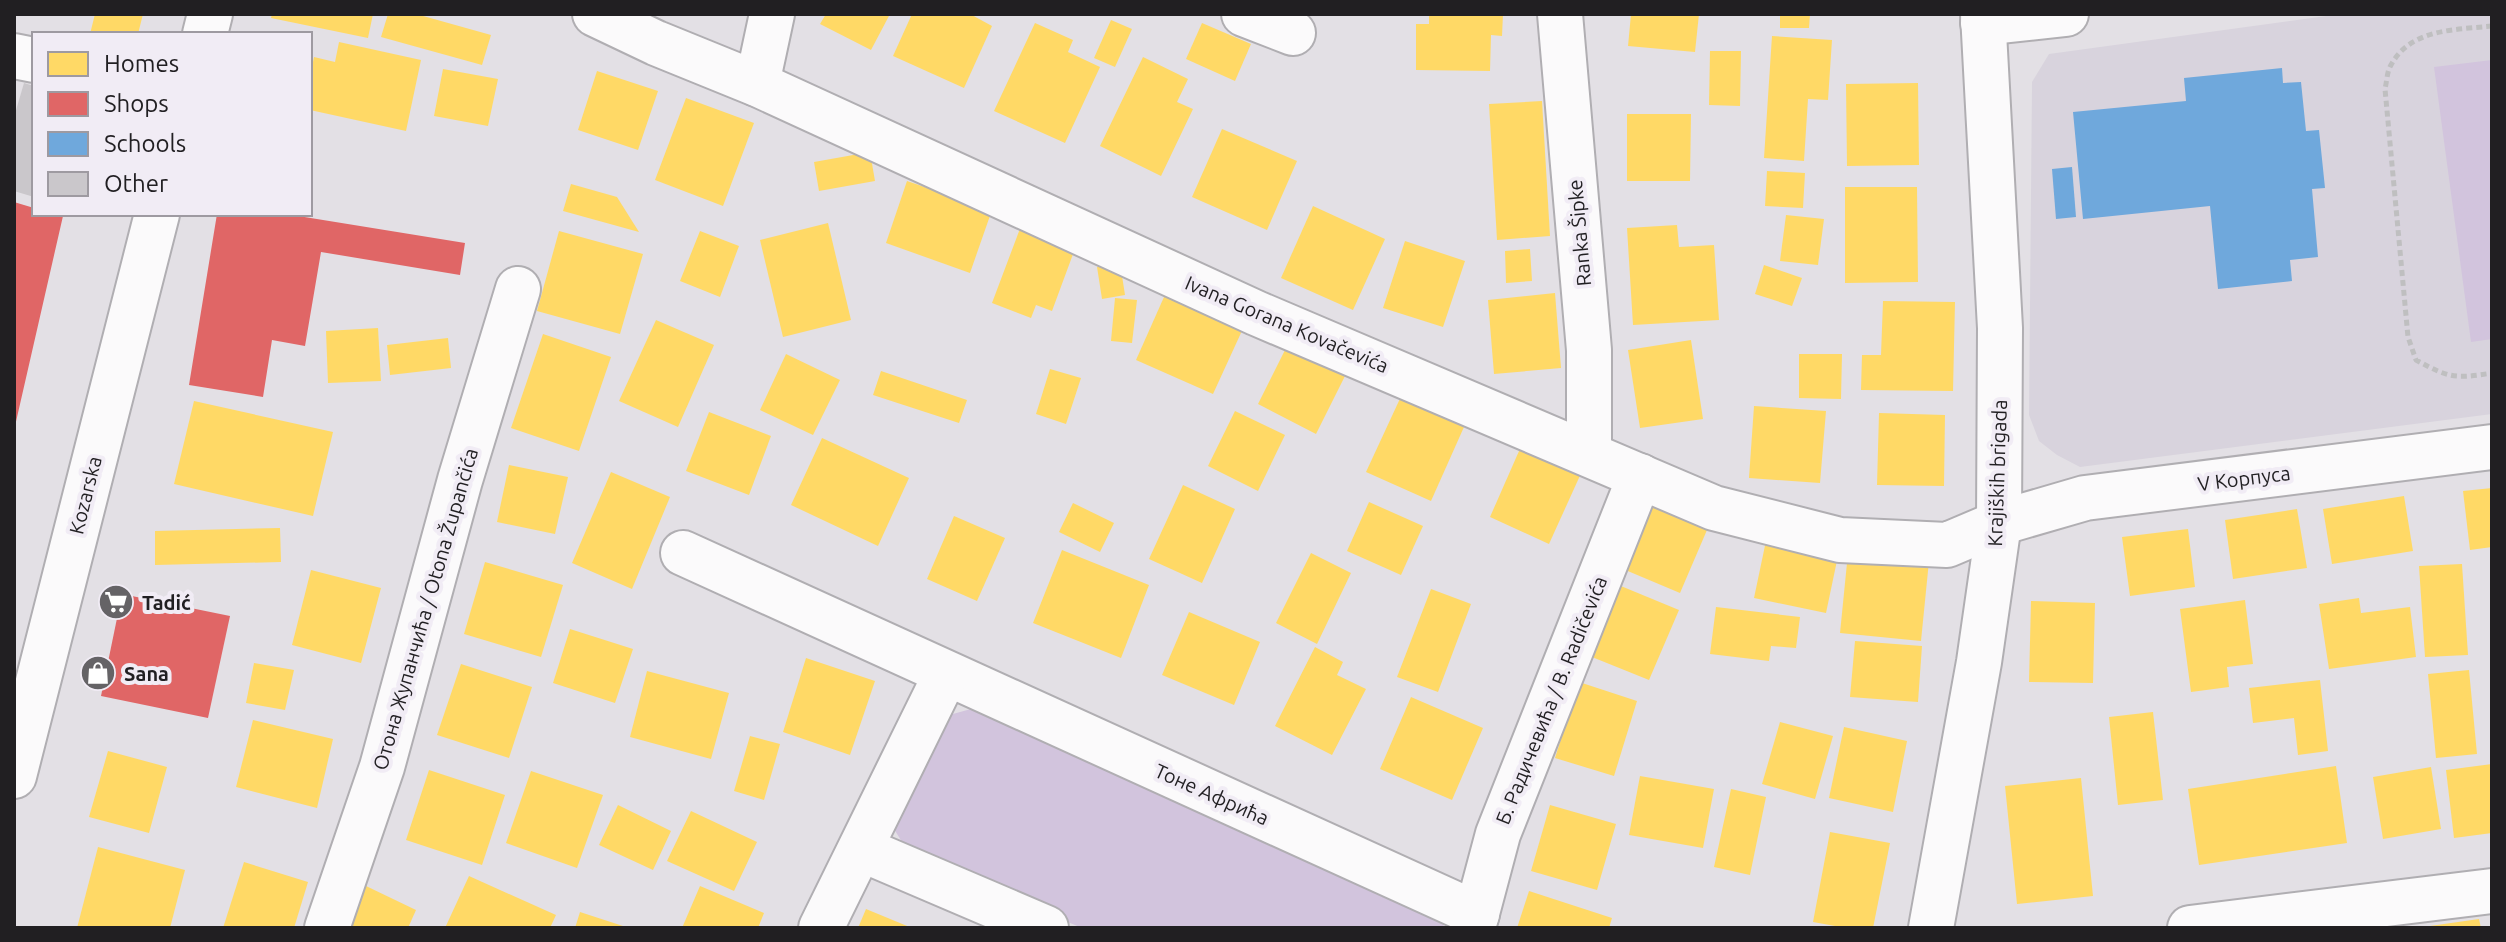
<svg xmlns="http://www.w3.org/2000/svg" width="2506" height="942" viewBox="0 0 2506 942" font-family="Ubuntu,sans-serif">
<rect width="100%" height="100%" fill="#e3e0e5"/>
<path fill="#d8d3dd" d="M2341,14H2492V414L2080,467L2057,455L2039,441L2029,415L2032,82L2049,54Z"/>
<g fill="#d2c4dd">
<path d="M2492,60V339L2471,342L2434,67Z"/>
<path d="M978,707L1437,913L1445,928H1082L910,855L886,816L935,719Z"/>
</g>
<g fill="#ffd966">
<path d="M95,14H143L138,34H90Z"/>
<path d="M272,14H373L368,38L271,18Z"/>
<path d="M388,14H416L491,35L482,65L381,37Z"/>
<path d="M826,14H890L871,50L820,24Z"/>
<path d="M912,14H970L992,26L964,88L893,56Z"/>
<path d="M1429,14H1503L1502,36L1491,35L1490,71L1416,70V24H1429Z"/>
<path d="M1631,14H1699L1695,52L1628,46Z"/>
<path d="M1780,14H1810L1809,28H1780Z"/>
<path d="M1111,20L1132,29L1115,67L1094,58Z"/>
<path d="M1035,23L1073,40L1068,52L1100,67L1065,143L994,111Z"/>
<path d="M1202,23L1251,44L1235,81L1186,59Z"/>
<path d="M1772,36L1832,40L1828,100L1808,99L1804,161L1764,158Z"/>
<path d="M339,42L421,60L406,131L310,110V77L314,57L335,62Z"/>
<path d="M1710,51H1741L1740,106L1709,105Z"/>
<path d="M1143,57L1188,79L1177,102L1193,109L1161,176L1100,146Z"/>
<path d="M443,69L498,79L488,126L434,116Z"/>
<path d="M597,71L658,91L638,150L578,130Z"/>
<path d="M1918,83L1919,165L1847,166L1846,84Z"/>
<path d="M686,98L754,123L723,206L655,180Z"/>
<path d="M1542,101L1550,236L1497,240L1489,104Z"/>
<path d="M1627,114H1691L1690,181H1627Z"/>
<path d="M1222,129L1297,161L1267,230L1192,197Z"/>
<path d="M870,152L875,181L819,191L814,162Z"/>
<path d="M1767,171L1805,173L1803,208L1765,206Z"/>
<path d="M907,181L992,210L970,273L886,243Z"/>
<path d="M571,184L617,197L639,232L563,211Z"/>
<path d="M1845,187H1917L1918,282L1845,283Z"/>
<path d="M1313,206L1385,239L1353,310L1281,278Z"/>
<path d="M1786,215L1824,219L1818,265L1780,261Z"/>
<path d="M828,223L851,320L783,337L760,240Z"/>
<path d="M1677,225L1679,247L1714,245L1719,320L1633,325L1627,228Z"/>
<path d="M1021,226L1076,246L1052,311L1036,305L1031,318L992,303Z"/>
<path d="M559,231L643,254L620,334L537,311Z"/>
<path d="M700,231L739,246L720,297L680,281Z"/>
<path d="M1405,241L1465,261L1443,327L1383,308Z"/>
<path d="M1530,249L1532,281L1506,283L1505,251Z"/>
<path d="M1120,263L1125,295L1102,299L1097,267Z"/>
<path d="M1764,265L1802,278L1792,306L1755,294Z"/>
<path d="M1168,288L1246,322L1213,394L1136,360Z"/>
<path d="M1555,293L1561,368L1494,374L1488,300Z"/>
<path d="M1115,298L1137,300L1132,343L1111,341Z"/>
<path d="M1883,301L1955,302L1953,391L1861,390L1862,355H1881Z"/>
<path d="M656,320L714,345L678,427L619,401Z"/>
<path d="M378,328L381,381L328,383L326,331Z"/>
<path d="M543,334L611,357L579,451L511,428Z"/>
<path d="M448,338L451,368L390,375L387,345Z"/>
<path d="M1291,338L1349,368L1316,434L1258,404Z"/>
<path d="M1691,340L1703,419L1640,428L1628,350Z"/>
<path d="M786,354L840,380L813,435L760,410Z"/>
<path d="M1799,354H1842L1841,399L1799,398Z"/>
<path d="M1050,369L1081,378L1066,424L1036,414Z"/>
<path d="M881,371L967,400L959,423L873,395Z"/>
<path d="M1404,390L1468,418L1431,501L1366,472Z"/>
<path d="M194,401L333,432L313,516L174,484Z"/>
<path d="M1754,406L1826,411L1820,483L1749,478Z"/>
<path d="M1235,411L1285,435L1258,491L1208,466Z"/>
<path d="M709,412L771,436L749,495L686,471Z"/>
<path d="M1879,413L1945,415L1944,486L1877,485Z"/>
<path d="M822,438L909,478L878,546L791,505Z"/>
<path d="M1523,442L1583,469L1549,544L1490,517Z"/>
<path d="M509,465L568,477L555,534L497,522Z"/>
<path d="M611,472L670,497L632,589L572,563Z"/>
<path d="M1183,485L1235,509L1202,583L1149,559Z"/>
<path d="M2492,488V547L2470,550L2463,491Z"/>
<path d="M2404,496L2413,551L2332,564L2323,509Z"/>
<path d="M1654,499L1710,523L1680,593L1623,569Z"/>
<path d="M1369,502L1423,526L1401,575L1347,551Z"/>
<path d="M1073,503L1114,523L1100,552L1059,532Z"/>
<path d="M2297,509L2307,568L2233,579L2225,520Z"/>
<path d="M954,516L1005,538L977,601L927,579Z"/>
<path d="M280,528L281,562L155,565V531Z"/>
<path d="M2188,529L2195,587L2130,596L2122,537Z"/>
<path d="M1767,536L1839,551L1826,613L1754,598Z"/>
<path d="M1062,550L1149,585L1121,658L1033,623Z"/>
<path d="M1311,553L1351,573L1317,644L1276,623Z"/>
<path d="M1848,553L1929,561L1921,641L1840,633Z"/>
<path d="M485,562L563,585L541,657L464,634Z"/>
<path d="M2462,564L2468,655L2425,657L2419,566Z"/>
<path d="M311,570L381,588L361,663L292,645Z"/>
<path d="M1616,584L1679,610L1649,680L1587,655Z"/>
<path d="M1431,589L1471,604L1438,692L1397,677Z"/>
<path d="M2359,598L2361,613L2410,607L2416,657L2329,669L2319,604Z"/>
<path d="M2245,600L2253,664L2227,667L2229,687L2191,692L2180,609Z"/>
<path d="M2031,601L2095,603L2093,683L2029,682Z"/>
<path d="M1716,607L1800,617L1796,648L1771,646L1769,661L1710,654Z"/>
<path d="M1189,612L1260,642L1234,705L1162,675Z"/>
<path d="M570,629L633,649L615,703L553,683Z"/>
<path d="M1855,641L1922,646L1918,702L1850,697Z"/>
<path d="M1315,647L1343,662L1337,675L1366,689L1332,755L1275,726Z"/>
<path d="M806,658L875,681L850,755L783,732Z"/>
<path d="M254,663L294,670L285,710L246,703Z"/>
<path d="M461,664L532,687L509,758L437,735Z"/>
<path d="M2469,670L2477,754L2436,758L2428,674Z"/>
<path d="M647,671L729,693L711,759L630,737Z"/>
<path d="M2320,680L2328,751L2298,755L2294,718L2253,723L2249,688Z"/>
<path d="M1579,682L1637,701L1614,776L1555,758Z"/>
<path d="M1411,697L1483,728L1452,800L1380,769Z"/>
<path d="M2153,712L2163,800L2118,805L2109,717Z"/>
<path d="M253,720L333,739L317,808L236,787Z"/>
<path d="M1780,722L1833,736L1815,799L1762,784Z"/>
<path d="M1844,727L1907,741L1893,812L1829,798Z"/>
<path d="M750,736L780,744L764,800L734,791Z"/>
<path d="M108,751L167,767L149,833L89,817Z"/>
<path d="M2492,764V833L2454,838L2446,770Z"/>
<path d="M2336,766L2347,843L2199,865L2188,789Z"/>
<path d="M2431,767L2441,829L2383,839L2373,777Z"/>
<path d="M429,770L505,795L482,865L406,840Z"/>
<path d="M531,771L603,795L577,868L506,843Z"/>
<path d="M1640,776L1714,789L1703,848L1629,835Z"/>
<path d="M2081,778L2093,896L2017,904L2005,786Z"/>
<path d="M1731,789L1766,797L1750,875L1714,867Z"/>
<path d="M618,805L671,831L653,870L599,845Z"/>
<path d="M1550,805L1616,824L1597,890L1531,871Z"/>
<path d="M691,811L757,842L734,891L667,861Z"/>
<path d="M1830,832L1890,843L1873,928H1846L1813,922Z"/>
<path d="M98,847L185,870L170,928H77Z"/>
<path d="M244,862L308,882L294,928H223Z"/>
<path d="M469,876L556,915L550,928H445Z"/>
<path d="M366,886L416,910L408,928H347Z"/>
<path d="M700,886L764,913L758,928H682Z"/>
<path d="M1529,891L1612,918L1609,928H1517Z"/>
<path d="M866,909L912,928H858Z"/>
<path d="M580,912L626,927V928H575Z"/>
<path d="M2479,919L2481,928H2430V926Z"/>
</g>
<g fill="#e06666">
<path d="M14,202L34,208V214L63,216L15,426Z"/>
<path d="M217,214H286L465,243L460,275L321,252L305,346L272,340L263,397L189,385Z"/>
<path d="M122,594L230,616L208,718L101,696Z"/>
</g>
<g fill="#6fa8dc">
<path d="M2282,68L2283,83L2301,82L2306,131L2319,130L2325,188L2312,189L2318,257L2290,260L2292,281L2218,289L2210,206L2083,219L2073,112L2186,101L2184,78Z"/>
<path d="M2072,167L2076,217L2056,219L2052,169Z"/>
</g>
<path fill="#cac7cb" d="M24,83L34,86V197L14,191V117Z"/>
<g fill="none" stroke-linecap="round" stroke-linejoin="round">
<g stroke="#b0aeb2" stroke-width="48">
<g id="minor">
<path d="M595,14L656,43L757,84L1256,313L1714,508L1840,540L1947,545L1999,523L2085,498L2492,447"/>
<path d="M1244,14L1293,33"/>
<path d="M1560,14L1589,350V452"/>
<path d="M1983,23L2066,14"/>
<path d="M14,56L34,60"/>
<path d="M757,84L772,14"/>
<path d="M683,553L1477,914"/>
<path d="M861,849L1046,928"/>
<path d="M327,928L382,767L460,480L518,289"/>
<path d="M821,928L946,674"/>
<path d="M1473,928L1498,834L1640,476"/>
<path d="M1931,928L1979,662L1999,523L2000,328L1983,14"/>
<path d="M2190,928L2492,891"/>
</g>
</g>
<g stroke="#b0aeb2" stroke-width="48">
<g id="major">
<path d="M205,34L210,14"/>
<path d="M14,776L157,214"/>
</g>
</g>
<path stroke="#bfbfc0" stroke-width="5" stroke-dasharray="6 4" stroke-linecap="butt" d="M2492,26C2456,30 2411,28 2391,65C2387,71 2387,81 2385,89L2408,337L2416,360C2449,378 2455,379 2492,373"/>
<use href="#minor" stroke="#fbfafb" stroke-width="44"/>
<use href="#major" stroke="#fbfafb" stroke-width="44"/>
</g>
<defs>
<g id="supermarket-disc" transform="scale(1.8)"><circle r="9.5" fill="#656366" stroke="#f1ecf5"/><path d="M-6-5.5h2.5l.6 2H6L4.5 2H-2.5L-4.4-4H-6ZM-1.5 3.2a1.3 1.3 0 1 0 .1 0ZM3 3.2a1.3 1.3 0 1 0 .1 0Z" fill="#fff"/></g>
<g id="shop-disc" transform="scale(1.8)"><circle r="9.5" fill="#656366" stroke="#f1ecf5"/><path d="M-5-2.5h2.3a2.7 3.5 0 0 1 5.4 0H5L5.5 6h-11ZM-1.5-2.5h3a1.5 2.3 0 0 0-3 0Z" fill="#fff"/></g>
</defs>
<g fill-rule="evenodd">
<use href="#supermarket-disc" x="116" y="602"/>
<use href="#shop-disc" x="98" y="673"/>
</g>
<g text-anchor="middle" dominant-baseline="central" stroke-width="8" stroke-linejoin="round" paint-order="stroke">
<g font-size="20" fill="#211f22" stroke="#f1ecf5">
<text transform="translate(1579 233) rotate(-95)">Ranka Šipke</text>
<text transform="translate(1287 324) rotate(23)">Ivana Gorana Kovačevića</text>
<text transform="translate(1997 473) rotate(-88)">Krajiških brigada</text>
<text transform="translate(2244 478) rotate(-7)">V Корпуса</text>
<text transform="translate(85 495) rotate(-76)">Kozarska</text>
<text transform="translate(425 609) rotate(-74)">Отона Жупанчића / Otona Župančića</text>
<text transform="translate(1551 700) rotate(-68)">Б. Радичевића / B. Radičevića</text>
<text transform="translate(1212 794) rotate(24)">Тоне Афрића</text>
</g>
<g font-size="20" font-weight="bold" fill="#211f22" stroke="#f1ecf5" text-anchor="start">
<text x="142" y="602">Tadić</text>
<text x="124" y="673">Sana</text>
</g>
</g>
<rect width="2506" height="942" fill="none" stroke="#211f22" stroke-width="32"/>
<rect x="32" y="32" width="280" height="184" fill="#f1ecf5" stroke="#9e9aa1" stroke-width="2"/>
<rect x="48" y="52" width="40" height="24" fill="#ffd966" stroke="#9e9aa1" stroke-width="2"/>
<text x="104" y="72" font-size="24" fill="#211f22">Homes</text>
<rect x="48" y="92" width="40" height="24" fill="#e06666" stroke="#9e9aa1" stroke-width="2"/>
<text x="104" y="112" font-size="24" fill="#211f22">Shops</text>
<rect x="48" y="132" width="40" height="24" fill="#6fa8dc" stroke="#9e9aa1" stroke-width="2"/>
<text x="104" y="152" font-size="24" fill="#211f22">Schools</text>
<rect x="48" y="172" width="40" height="24" fill="#cac7cb" stroke="#9e9aa1" stroke-width="2"/>
<text x="104" y="192" font-size="24" fill="#211f22">Other</text>
</svg>
